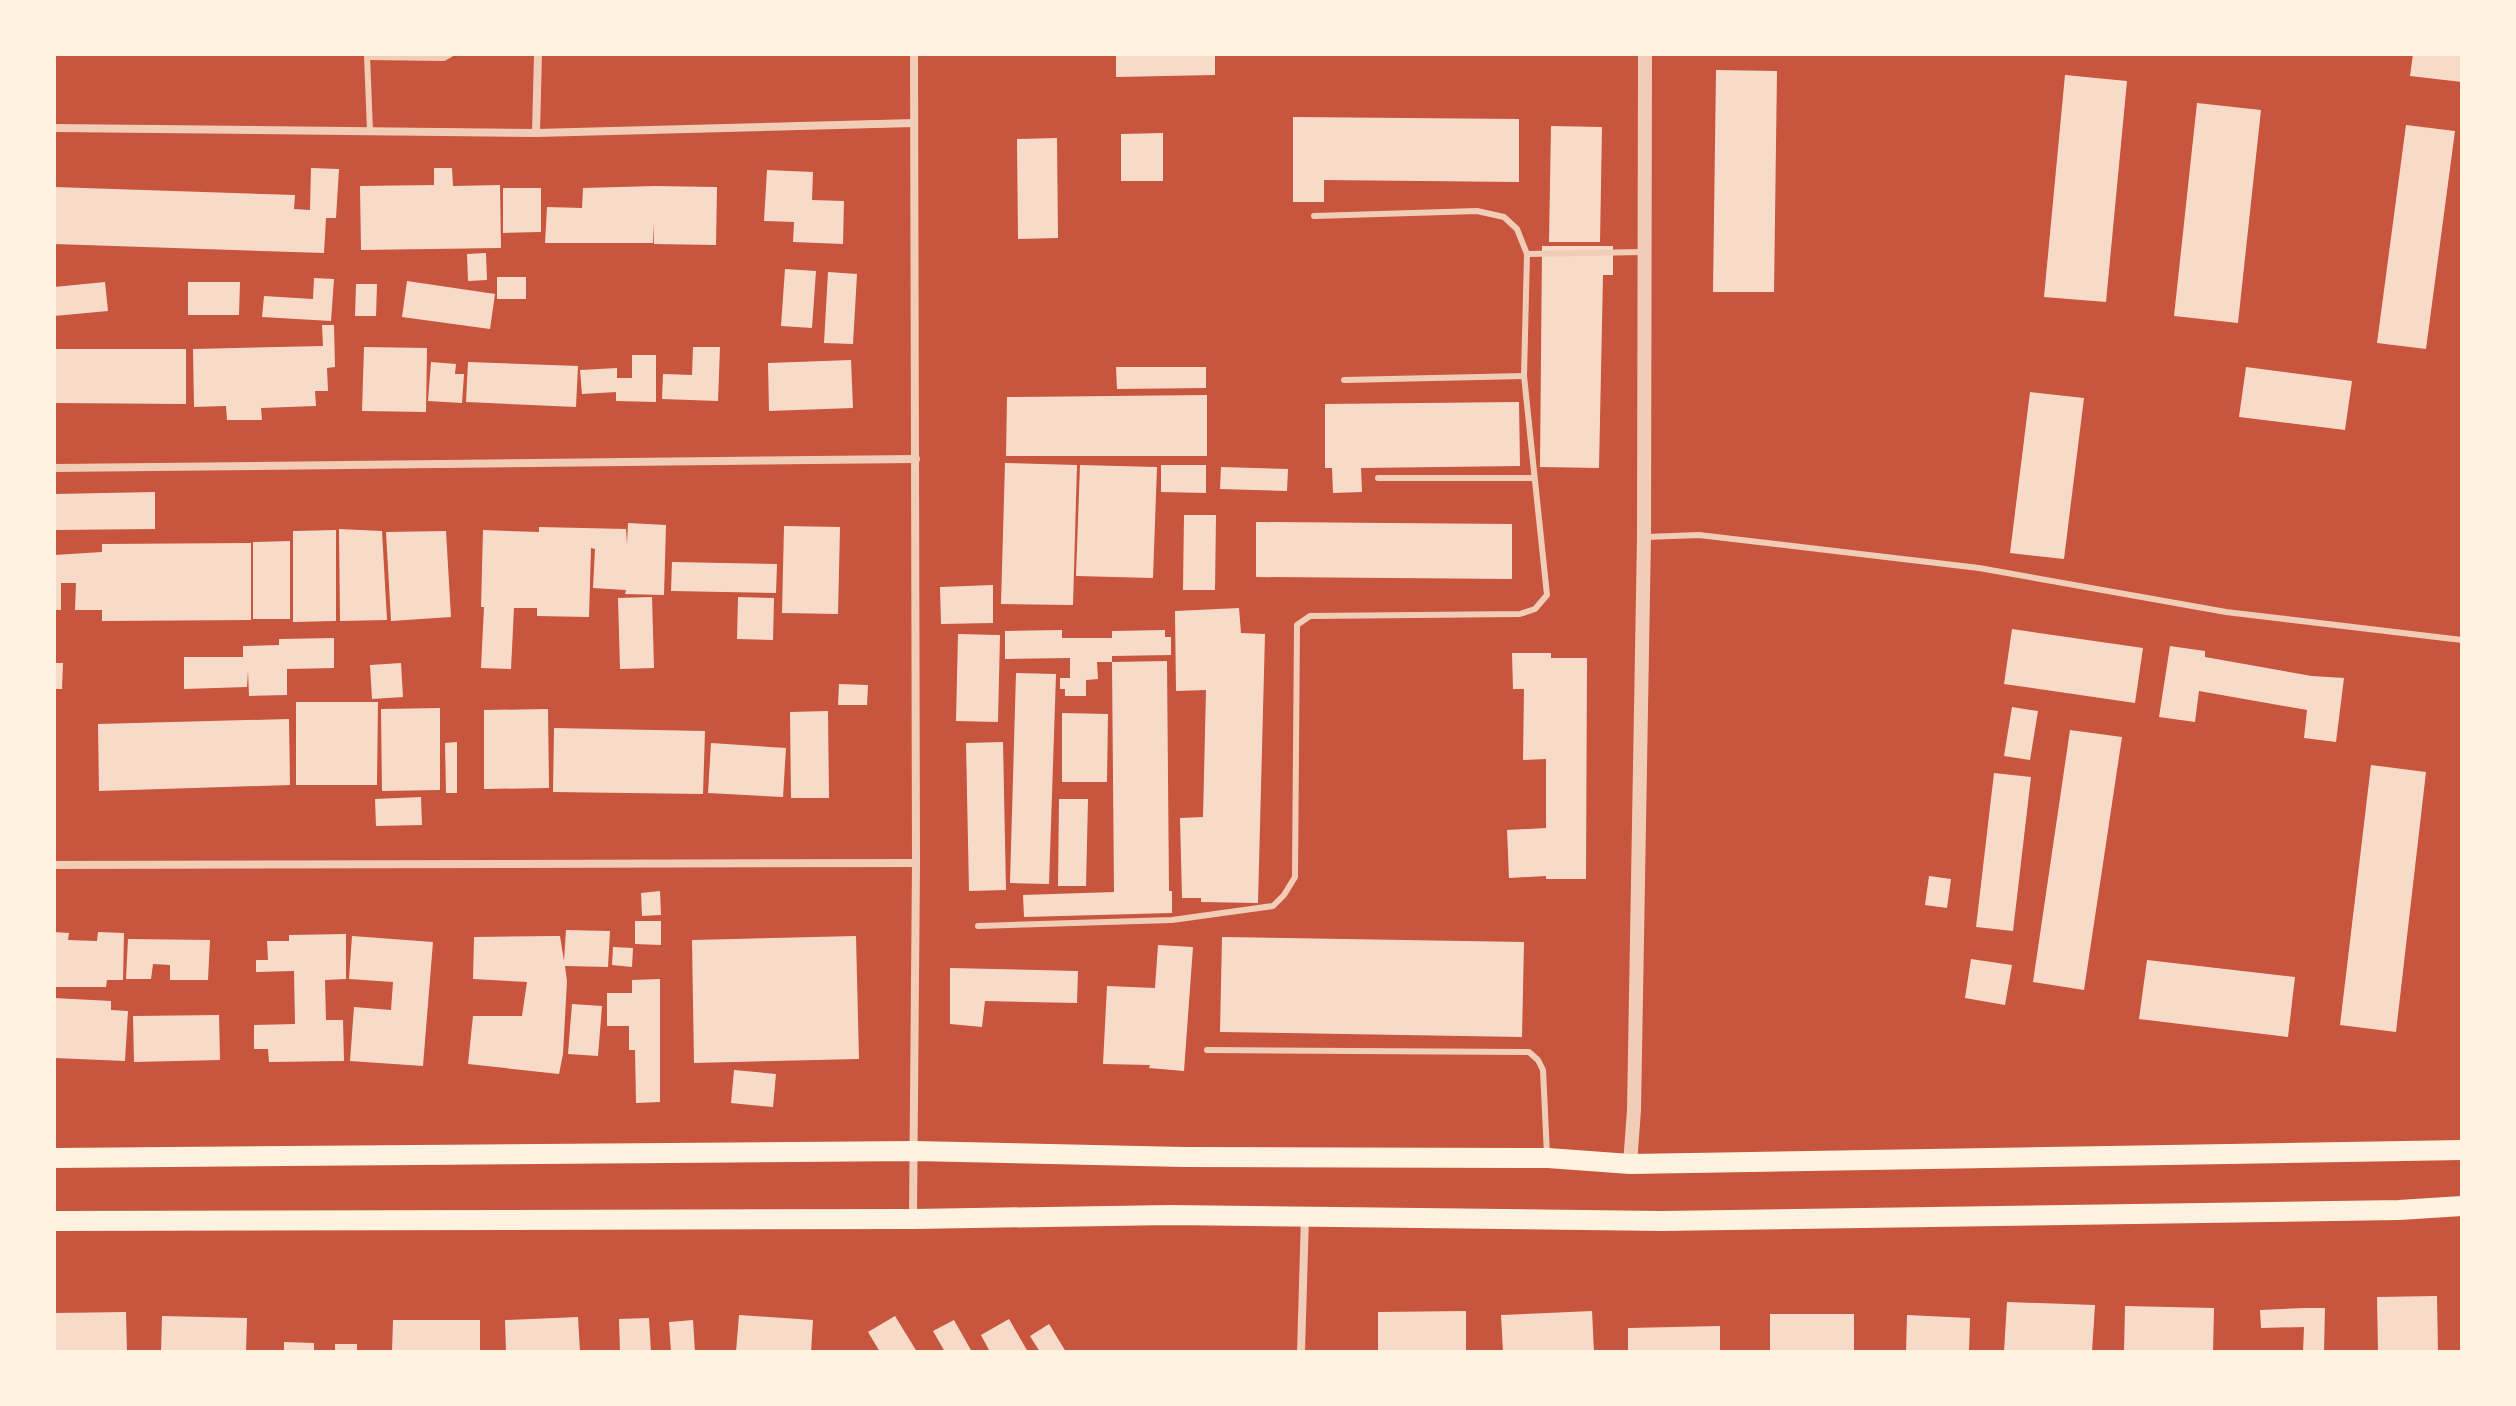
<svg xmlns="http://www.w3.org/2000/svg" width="2516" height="1406" viewBox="0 0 2516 1406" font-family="'Crimson Pro',serif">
<rect width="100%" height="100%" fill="#c8553d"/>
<g fill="#f7dbc8">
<path d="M1116,54H1215V75L1116,77Z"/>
<path d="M2413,54H2462V82L2410,76Z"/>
<path d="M1716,70L1777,71L1774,292H1713Z"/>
<path d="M2065,75L2127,81L2106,302L2044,297Z"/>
<path d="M2197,103L2261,110L2238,323L2174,316Z"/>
<path d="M1293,117L1519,119V182L1324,180V202H1293Z"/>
<path d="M2406,125L2455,131L2426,349L2377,343Z"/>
<path d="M1551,126L1602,127L1600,242H1549Z"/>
<path d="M1163,133V181H1121V134Z"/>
<path d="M1057,138L1058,238L1018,239L1017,139Z"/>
<path d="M311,168L339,169L336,218H326L324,253L54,244V187L295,195L294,209L310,210Z"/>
<path d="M434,168H452L453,186L500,185L501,248L361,250L360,186L434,185Z"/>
<path d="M767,170L813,172L812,200L844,201L843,244L793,242L794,222L764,221Z"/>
<path d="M655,186L717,187L716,245L654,244V223L653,243H545L547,207L582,208L583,188Z"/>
<path d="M503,188H541V232L503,233Z"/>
<path d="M1542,246H1613V275H1603L1599,468L1540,467Z"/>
<path d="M486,253L487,280L468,281L467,254Z"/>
<path d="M785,269L816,271L812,328L781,326Z"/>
<path d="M828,272L857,274L853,344L824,343Z"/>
<rect x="497" y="277" width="29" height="22"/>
<path d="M314,278L334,279L331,321L262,317L264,296L313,299Z"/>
<path d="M407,281L495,294L490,329L402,317Z"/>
<path d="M105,282L108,311L54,316V287Z"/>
<path d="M188,282H240L239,315H188Z"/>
<path d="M356,284H377L376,316H355Z"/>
<path d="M322,325H334L335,367L327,368L328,391H315L316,406L261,408L262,420H227L226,406L194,407L193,349L323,346Z"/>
<path d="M364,347L427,348L426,412L362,411Z"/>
<path d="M693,347H720L718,401L662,399L663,374L692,375Z"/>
<path d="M54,349H186V404L54,403Z"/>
<path d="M632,355H656V402L616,401V392L582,394L580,370L617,368V378H632Z"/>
<path d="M851,360L853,408L769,411L768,363Z"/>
<path d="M431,362L456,364L455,374H464L462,403L428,401Z"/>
<path d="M468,362L578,366L576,407L466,402Z"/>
<path d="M1116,367H1206V388L1117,389Z"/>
<path d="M2246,367L2352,381L2345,430L2239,417Z"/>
<path d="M2030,392L2084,398L2064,559L2010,553Z"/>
<path d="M1207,395V456H1006L1007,397Z"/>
<path d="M1519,402L1520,466L1361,468L1362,492L1333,493L1332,468H1325V404Z"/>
<path d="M1005,463L1077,465L1073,605L1001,604Z"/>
<path d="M1080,465L1157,467L1153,578L1076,576Z"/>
<path d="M1161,465H1206V493L1161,492Z"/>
<path d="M1221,467L1288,469L1287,491L1220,489Z"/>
<path d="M155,492V529L54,530V494Z"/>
<path d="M1184,515H1216L1215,590H1183Z"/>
<path d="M1256,522L1512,524V579L1256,577Z"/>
<path d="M628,523L666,525L664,595L625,594L626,590L593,588L595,549L591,548L589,617L537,616V608H514L511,669L481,668L484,607H481L483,530L539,532V527L626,529L627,544Z"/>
<path d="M784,526L840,527L838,614L782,613Z"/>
<path d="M339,529L382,531L387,620L340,621Z"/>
<path d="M336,530V621L293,622V531Z"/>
<path d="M446,531L451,617L391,621L386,532Z"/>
<path d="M290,541V619H253V542Z"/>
<path d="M251,543V620L102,621V610H75L76,583H61V610H54V555L102,552V544Z"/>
<path d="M672,562L777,564L776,593L671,591Z"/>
<path d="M993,585V623L941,624L940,587Z"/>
<path d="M652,597L654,668L620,669L618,598Z"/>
<path d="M738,597L774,598L773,640L737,639Z"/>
<path d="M1239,608L1241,633L1265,634L1258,903L1201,902V898H1182L1180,818L1203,817L1206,690L1176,691L1175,611Z"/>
<path d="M2012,629L2143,648L2135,703L2004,684Z"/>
<path d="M1062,630V638H1112V631L1165,630V637H1171V655L1112,656V662H1097L1098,679L1086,680V696H1065V689H1060V678H1070V658L1005,659V631Z"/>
<path d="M958,634L1000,635L998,722L956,721Z"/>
<path d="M334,638V668L287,669V695L249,696L248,671L247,687L184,689V657H243V646L279,645V639Z"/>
<path d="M2170,646L2205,651V657L2312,676L2344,678L2336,742L2304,738L2307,710L2199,691L2195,722L2159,717Z"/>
<path d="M1512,653H1551V658H1587L1586,879H1546V876L1509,878L1507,830L1546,828V759L1523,760L1524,689H1513Z"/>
<path d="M1167,661L1169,891H1172V913L1024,917L1023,895L1114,892L1112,662Z"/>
<path d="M54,663H63L62,689H54Z"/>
<path d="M401,663L403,697L372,699L370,665Z"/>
<path d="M1016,673L1056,674L1049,884L1010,883Z"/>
<path d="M839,684L868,685L867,705H838Z"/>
<path d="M296,702H378L377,785H296Z"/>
<path d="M2012,707L2038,711L2030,760L2004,756Z"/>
<path d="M440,708V790L382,791L381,709Z"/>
<path d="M548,709L549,788L484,789V710Z"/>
<path d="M828,711L829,798H791L790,712Z"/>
<path d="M1062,713L1108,714L1107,782H1062Z"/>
<path d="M289,719L290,785L99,791L98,724Z"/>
<path d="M554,728L705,731L703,794L553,792Z"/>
<path d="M2070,730L2122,737L2084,990L2033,982Z"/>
<path d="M457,742V793H446L445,743Z"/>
<path d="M1003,742L1006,890L969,891L966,743Z"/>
<path d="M711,743L786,748L783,797L708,793Z"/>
<path d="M2371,765L2426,772L2396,1032L2340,1025Z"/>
<path d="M1994,773L2031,777L2013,931L1976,927Z"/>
<path d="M421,797L422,825L376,826L375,799Z"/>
<path d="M1059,799H1088L1086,886H1058Z"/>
<path d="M1929,876L1951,879L1947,908L1925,905Z"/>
<path d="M660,891L661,915L642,916L641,893Z"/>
<path d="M635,921H661V945L635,944Z"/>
<path d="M566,930L610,931L608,967L565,966L567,981L563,1054L559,1074L468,1064L473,1016H522L527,982L473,979L474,937L560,936L564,961Z"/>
<path d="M54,932L69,933L68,940L97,941L98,932L124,933L123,980H107L106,987H56Z"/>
<path d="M346,934V979L325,980L326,1020H343L344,1061L269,1062L268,1049H254V1025L295,1024L294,971L256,972V960H268L267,941H289V935Z"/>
<path d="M352,936L433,942L423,1066L350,1061L354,1007L391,1010L393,982L349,979Z"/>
<path d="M856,936L859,1059L694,1063L692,940Z"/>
<path d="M1222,937L1524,942L1522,1037L1220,1032Z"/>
<path d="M128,939L210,940L208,980H170V965L153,964L151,979H126Z"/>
<path d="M1158,945L1193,947L1184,1071L1149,1068L1150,1065L1103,1064L1107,986L1155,988Z"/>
<path d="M613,947L633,948L632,967L612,965Z"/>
<path d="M1971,959L2012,965L2005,1005L1965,998Z"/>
<path d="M2147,960L2295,977L2288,1037L2139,1019Z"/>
<path d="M950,968L1078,971L1077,1003L985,1001L982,1027L950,1024Z"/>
<path d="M660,979V1102L636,1103L635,1050H629V1026H607V993H632V980Z"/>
<path d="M54,998L111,1001V1010L128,1011L125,1061L55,1058Z"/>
<path d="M572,1004L602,1006L598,1056L568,1054Z"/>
<path d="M219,1015L220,1060L134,1062L133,1016Z"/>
<path d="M734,1070L776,1074L773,1107L731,1103Z"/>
<path d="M2437,1296L2438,1352H2378L2377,1297Z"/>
<path d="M2007,1302L2095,1305L2092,1352H2004Z"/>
<path d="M2125,1306L2214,1308L2213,1352H2124Z"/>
<path d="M2304,1308H2325L2324,1352H2303L2304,1327L2261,1328L2260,1310Z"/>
<path d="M1466,1311V1352H1378V1312Z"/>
<path d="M1592,1311L1594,1352H1503L1501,1315Z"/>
<path d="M126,1312L127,1352H54V1313Z"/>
<rect x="1770" y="1314" width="84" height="38"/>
<path d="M739,1315L813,1320L811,1352H736Z"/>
<path d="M1907,1315L1970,1318L1969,1352H1906Z"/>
<path d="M162,1316L247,1318L246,1352H161Z"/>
<path d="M895,1316L917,1352H880L868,1332Z"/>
<path d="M578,1317L580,1352H506L505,1320Z"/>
<path d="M649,1318L651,1352H620L619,1319Z"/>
<path d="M1009,1319L1028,1352H990L981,1335Z"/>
<path d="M393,1320H480V1352H392Z"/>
<path d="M693,1320L695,1352H671L669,1322Z"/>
<path d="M954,1320L972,1352H945L933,1331Z"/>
<path d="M1049,1324L1066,1352H1040L1030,1336Z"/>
<path d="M1720,1326V1352H1628V1328Z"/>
<path d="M284,1342L314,1343V1352H284Z"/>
<rect x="335" y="1344" width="22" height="8"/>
</g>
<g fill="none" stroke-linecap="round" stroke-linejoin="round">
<g stroke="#f1ccb7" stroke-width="6">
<path d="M367,55L370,131"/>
<path d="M367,57L444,58L451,54"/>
<path d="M1527,254L1644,252"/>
<path d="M1344,380L1524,376"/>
<path d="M1378,478H1534"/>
<path d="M1645,537L1699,535L1979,568L2226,612L2462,640"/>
<path d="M978,926L1172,920L1273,906L1284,895L1295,877L1297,625L1310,616L1520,614L1535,609L1547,595L1524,376L1527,254L1517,229L1504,217L1477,211L1314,216"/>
<path d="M1207,1050L1529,1052L1538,1060L1543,1070L1547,1155"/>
</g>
<g stroke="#f1ccb7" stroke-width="8">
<path d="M54,128L536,133L914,123"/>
<path d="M536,133L538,54"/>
<path d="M54,468L916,459"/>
<path d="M54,865L916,863"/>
<path d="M913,1217L916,863L914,54"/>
<path d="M1301,1352L1305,1216"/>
</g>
<path stroke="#f1ccb7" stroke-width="14" d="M1630,1164L1634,1110L1644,537L1645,54"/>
<g stroke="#fff3e0" stroke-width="20">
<path d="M54,1158L914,1151L1184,1157L1548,1158L1630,1164L2462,1150"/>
<path d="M54,1221L913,1219L1171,1215L1662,1221L2399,1210L2462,1206"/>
</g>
</g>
<rect width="2516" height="1406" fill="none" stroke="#fff3e0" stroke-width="112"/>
</svg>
